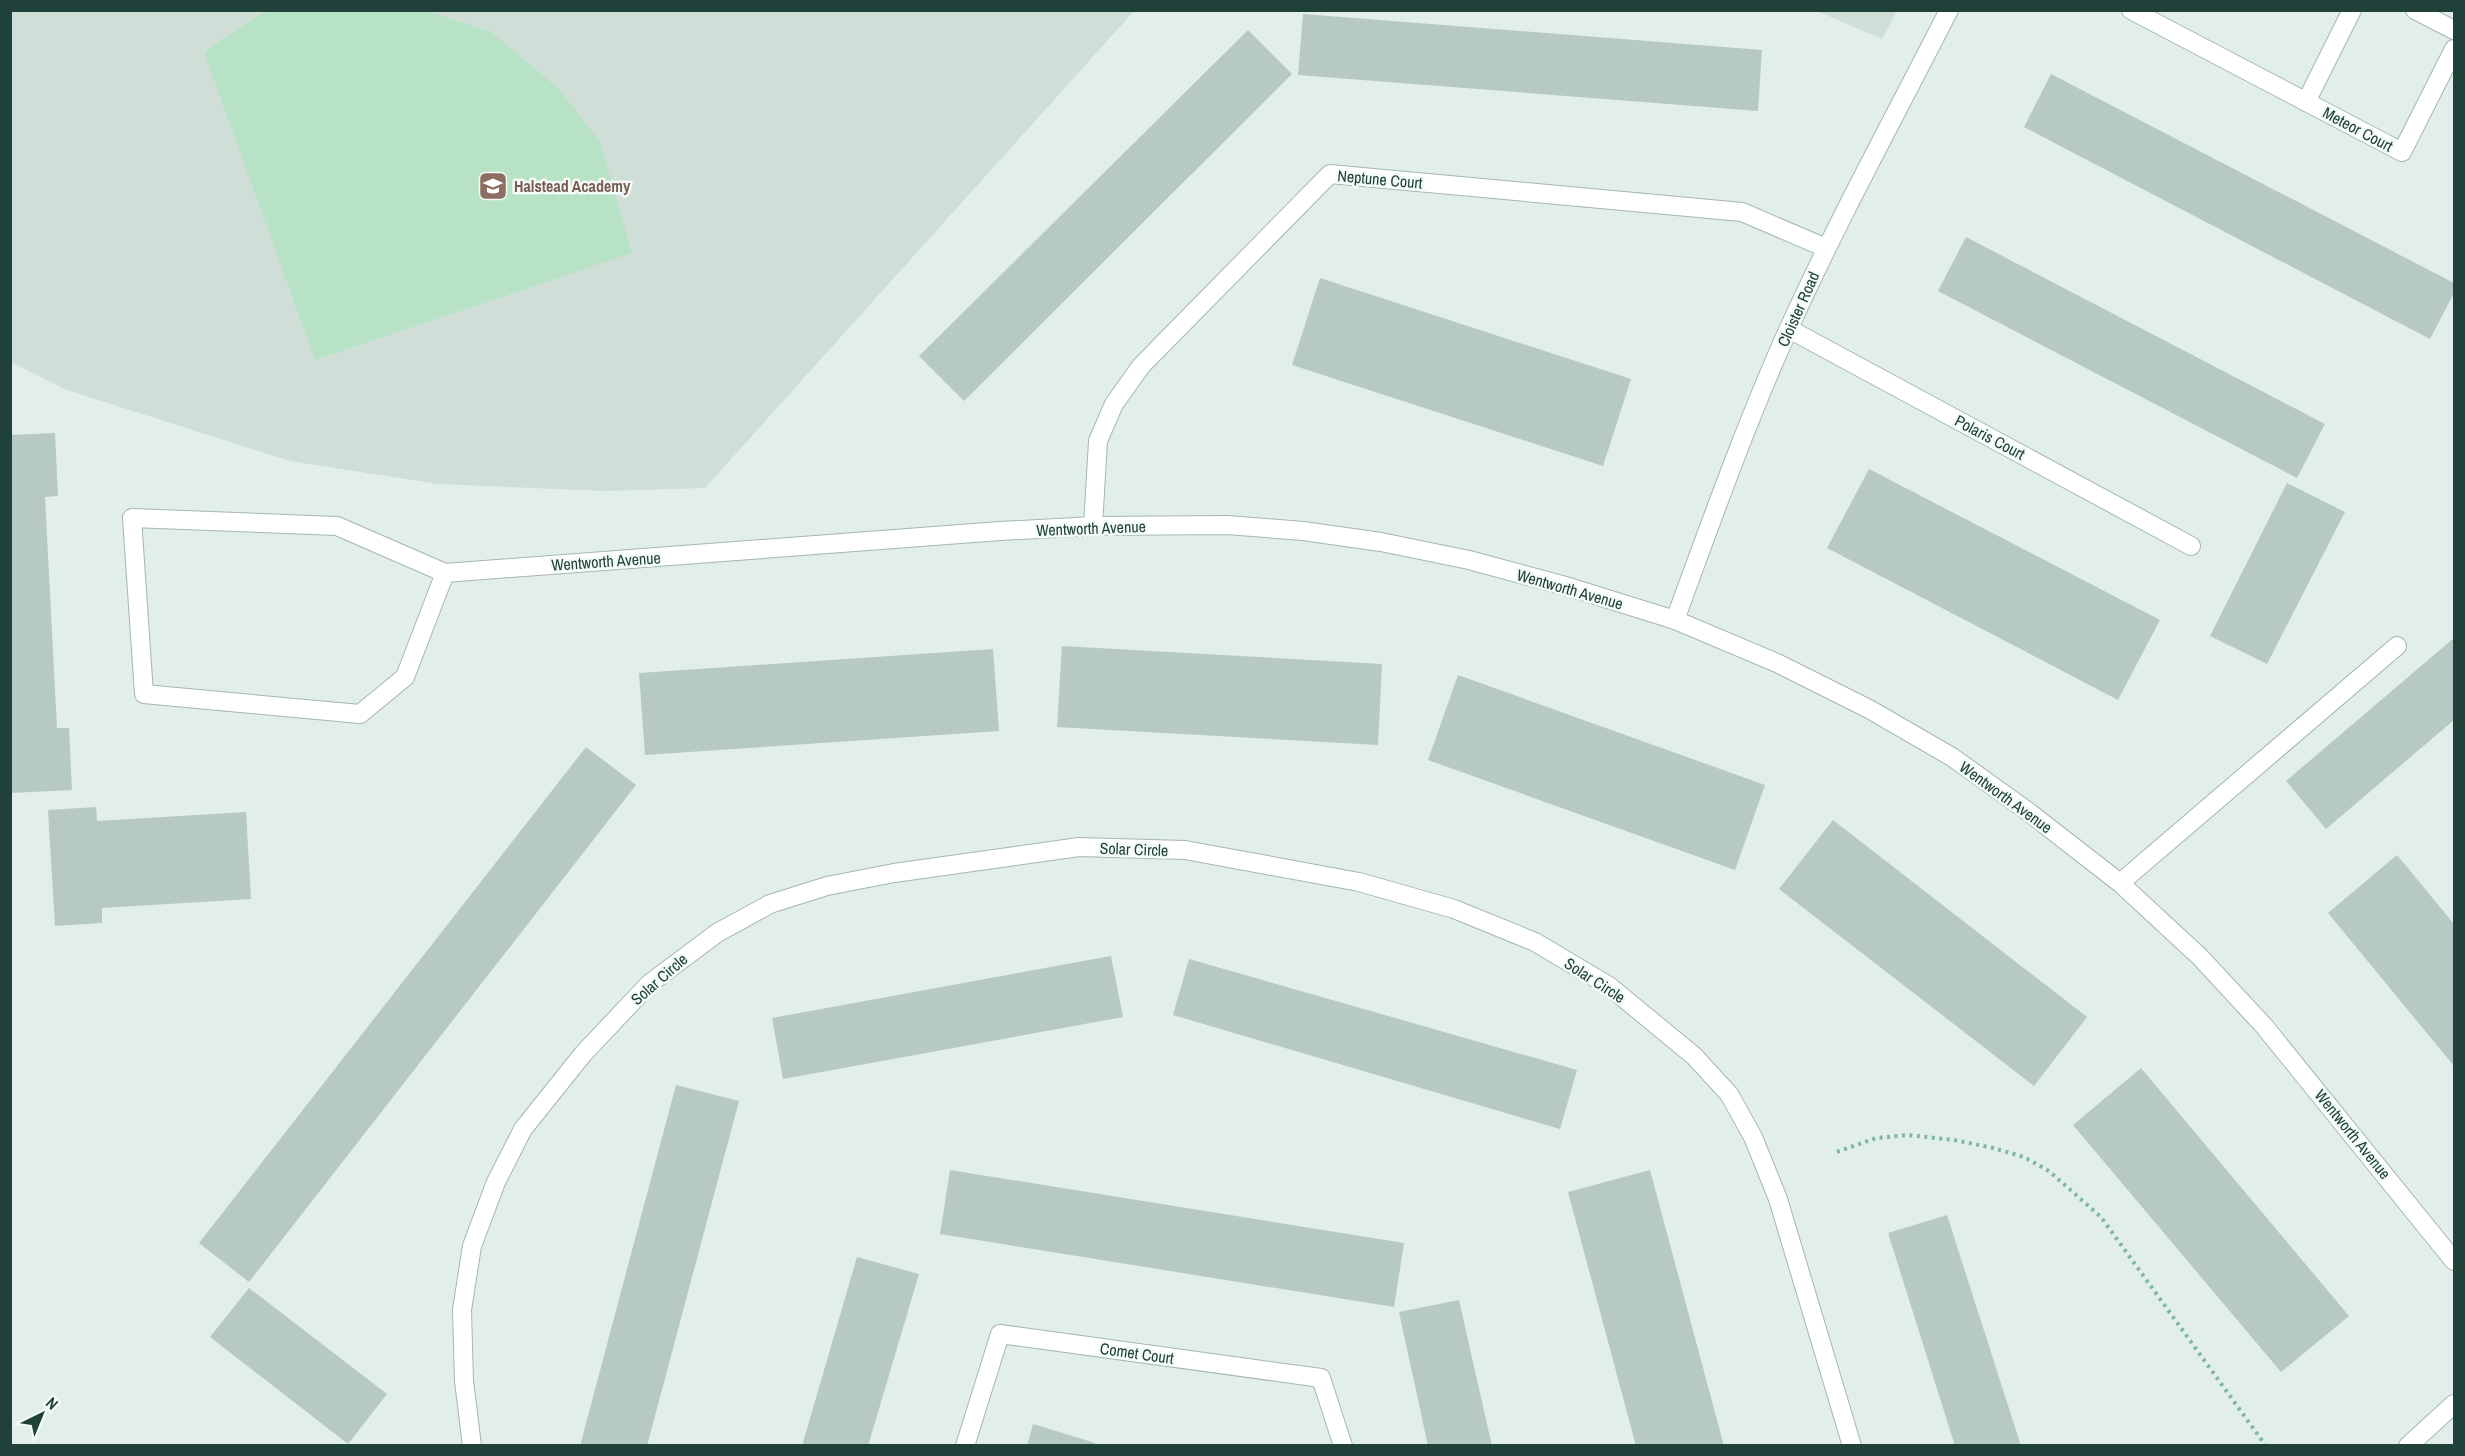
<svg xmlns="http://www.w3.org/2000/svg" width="2465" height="1456" viewBox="0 0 2465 1456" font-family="'Archivo Narrow',sans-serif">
<rect width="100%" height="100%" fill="#e2eee9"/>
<g fill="#d0ded8">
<path d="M10,11H1134L705,488L605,491L438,484L290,461L67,390L11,362Z"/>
<path d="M1817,11H1897L1882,39Z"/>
</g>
<path fill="#b8e2c6" d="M273,11H428L491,32L560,90L600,142L632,253L315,360L204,52L260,14Z"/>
<g fill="#b7c9c3">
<path d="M1303,14L1762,50L1758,111L1298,75Z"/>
<path d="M1248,30L1292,74L964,401L919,356Z"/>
<path d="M2051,74L2454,283V293L2430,339L2024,127Z"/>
<path d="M1966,237L2325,424L2297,478L1938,291Z"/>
<path d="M1320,278L1631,379L1603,466L1292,365Z"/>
<path d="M55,433L58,496L45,497L57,728H69L72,790L10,793V435Z"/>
<path d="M1869,469L2160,620L2118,700L1827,548Z"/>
<path d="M2287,483L2345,512L2267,664L2210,636Z"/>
<path d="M2454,638V720L2326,829L2286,781Z"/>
<path d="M1062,646L1382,664L1378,745L1057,727Z"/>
<path d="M993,649L999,731L645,755L639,673Z"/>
<path d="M1458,675L1765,785L1735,870L1428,760Z"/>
<path d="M586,747L636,785L249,1282L199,1243Z"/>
<path d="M96,807L97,821L246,812L251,899L102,908V923L55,926L48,810Z"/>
<path d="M1833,820L2087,1017L2034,1086L1779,889Z"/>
<path d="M2397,855L2454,924V1066L2328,913Z"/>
<path d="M1111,956L1123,1017L783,1079L772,1018Z"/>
<path d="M1189,959L1577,1070L1560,1129L1173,1015Z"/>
<path d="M2141,1068L2349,1316L2281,1372L2073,1125Z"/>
<path d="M676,1085L739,1101L647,1446H580Z"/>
<path d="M950,1170L1404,1243L1394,1307L940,1234Z"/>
<path d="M1650,1170L1724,1446H1636L1568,1192Z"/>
<path d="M1947,1215L2021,1446H1955L1888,1233Z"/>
<path d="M857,1257L919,1274L868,1446H802Z"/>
<path d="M249,1288L387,1394L348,1444L210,1337Z"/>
<path d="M1459,1300L1492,1446H1428L1399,1312Z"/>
<path d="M1033,1424L1095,1443L1094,1446H1027Z"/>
</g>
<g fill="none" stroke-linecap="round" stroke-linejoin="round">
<g stroke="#a4b7b1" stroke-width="20">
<path id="lane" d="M2120,883L2397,646"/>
</g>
<g stroke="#a4b7b1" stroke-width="20">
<g id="street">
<path d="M2131,10L2402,152L2454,49"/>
<path d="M2415,10L2454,30"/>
<path d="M2306,102L2352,10"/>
<path d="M1789,329L2191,546"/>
<path d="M1093,526L1098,441L1114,404L1141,366L1330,174L1742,212L1826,248"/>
<path d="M445,573L405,677L360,714L144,694L132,518L337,526L445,573L1000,531L1093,526L1227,525L1303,531L1381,542L1469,560L1569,587L1675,620L1777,663L1869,709L1952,757L2030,813L2120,883L2200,957L2264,1026L2454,1261"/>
<path d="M1675,620C1711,522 1746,423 1789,328C1838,220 1895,116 1949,10"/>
<path d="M472,1446L464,1381L462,1310L472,1246L496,1182L523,1129L583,1054L649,984L717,933L770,904L827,886L894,873L1079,847L1185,850L1359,882L1454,909L1535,942L1609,986L1694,1056L1729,1094L1753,1137L1778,1199L1852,1446"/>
<path d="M965,1446L1000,1334L1321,1378L1343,1446"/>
</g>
</g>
<g stroke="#9fbbb3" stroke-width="20">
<path id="secondary" d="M2408,1446L2454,1404"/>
</g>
<path stroke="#7eb5a8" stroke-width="4" stroke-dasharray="3 4.5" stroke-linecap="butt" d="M1837,1152L1876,1138L1908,1135L1954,1140L1993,1148L2024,1157L2049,1171L2101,1217L2266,1446"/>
<use href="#lane" stroke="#fff" stroke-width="18"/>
<use href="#street" stroke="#fff" stroke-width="18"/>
<use href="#secondary" stroke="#fff" stroke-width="18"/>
</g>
<defs>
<g id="school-square" transform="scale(1.5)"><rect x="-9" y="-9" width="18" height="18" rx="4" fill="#8d6e63" stroke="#f3faf7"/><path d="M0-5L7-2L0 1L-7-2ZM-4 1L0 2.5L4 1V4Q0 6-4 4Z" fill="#fff"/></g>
</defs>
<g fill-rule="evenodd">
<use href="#school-square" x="493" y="186"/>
</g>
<g text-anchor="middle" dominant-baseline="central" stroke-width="5" stroke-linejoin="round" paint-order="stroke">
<g font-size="16" fill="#1f413a" stroke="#f3faf7">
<text transform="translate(2358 129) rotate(28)">Meteor Court</text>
<text transform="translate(1380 179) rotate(5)">Neptune Court</text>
<text transform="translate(1798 309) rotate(-66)">Cloister Road</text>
<text transform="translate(1990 437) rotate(28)">Polaris Court</text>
<text transform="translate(1091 528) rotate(-2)">Wentworth Avenue</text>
<text transform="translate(606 561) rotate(-4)">Wentworth Avenue</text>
<text transform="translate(1570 589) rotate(16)">Wentworth Avenue</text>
<text transform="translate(2006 797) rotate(36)">Wentworth Avenue</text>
<text transform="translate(1134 849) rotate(2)">Solar Circle</text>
<text transform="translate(659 979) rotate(-41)">Solar Circle</text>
<text transform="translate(1595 980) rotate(33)">Solar Circle</text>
<text transform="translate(2353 1134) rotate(51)">Wentworth Avenue</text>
<text transform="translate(1137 1353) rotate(8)">Comet Court</text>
</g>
<g font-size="16" font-weight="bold" fill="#785e54" stroke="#f3faf7" text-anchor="start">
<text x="514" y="186">Halstead Academy</text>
</g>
</g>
<rect width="2465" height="1456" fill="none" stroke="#1f413a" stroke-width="24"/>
<g transform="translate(42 1414) rotate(43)" stroke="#f3faf7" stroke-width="4.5" paint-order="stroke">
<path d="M0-4.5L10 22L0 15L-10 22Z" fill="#1f413a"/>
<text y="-9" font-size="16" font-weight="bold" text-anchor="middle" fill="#1f413a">N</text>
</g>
</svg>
